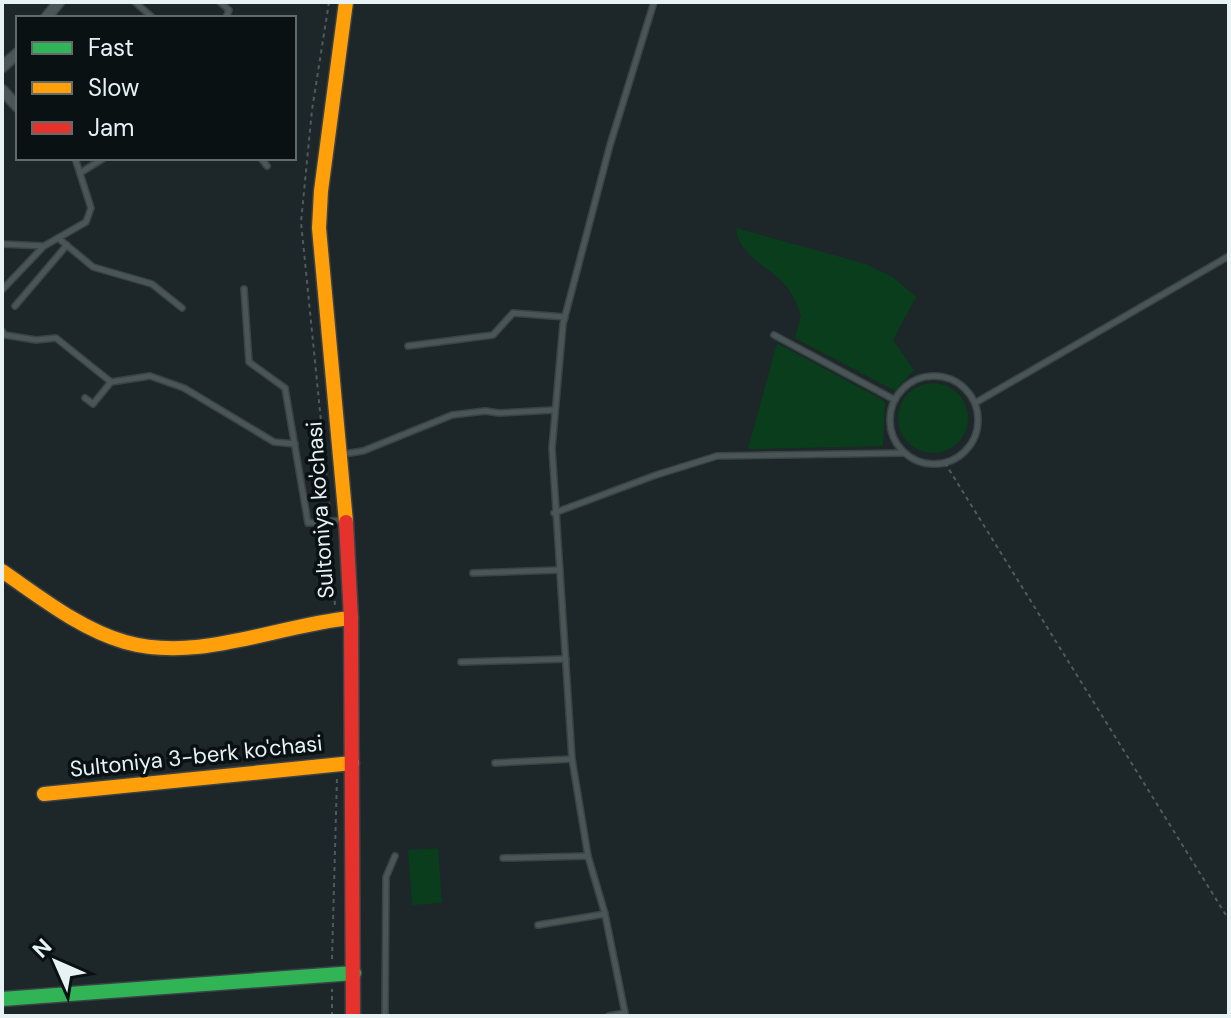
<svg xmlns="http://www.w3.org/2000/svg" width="1231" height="1018" viewBox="0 0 1231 1018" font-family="'DM Sans',sans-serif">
<rect width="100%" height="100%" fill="#1d2629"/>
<g fill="#0a3d1b">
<path d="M736,228L866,264L893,277L916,297L893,340L914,370L895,391L795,338L801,315C797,305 793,294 786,286C770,266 738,256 736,228Z"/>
<path d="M777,343L881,399L885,403L883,446L748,449Z"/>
<circle cx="933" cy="418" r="35"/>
<path d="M438,848L442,903L412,905L408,850Z"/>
</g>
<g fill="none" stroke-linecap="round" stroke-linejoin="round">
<g stroke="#3a4245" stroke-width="8">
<g id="lane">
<path d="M135,2L153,18"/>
<path d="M220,2L229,10L226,18"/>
<path d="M261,158L267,166"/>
<path d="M80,173L104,158"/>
<path d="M58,238L93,267L152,284L182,308"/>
<path d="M2,244L44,246L86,222L91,208L75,158"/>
<path d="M244,289L249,362L285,388L308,523L345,520"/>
<path d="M2,290L43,247"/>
<path d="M15,306L67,245"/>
<path d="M2,331L5,335L36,340L56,338L111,382L150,376L184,388L274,442L295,444"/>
<path d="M774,335L895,400"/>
<path d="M408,346L493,335L513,313L565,317"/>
<circle cx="934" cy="420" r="44"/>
<path d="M85,398L93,404L111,382"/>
<path d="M975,403L1229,256"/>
<path d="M343,454L363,451L452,415L485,411L499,413L554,410"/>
<path d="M554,513L656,475L717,456L904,453"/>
<path d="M473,573L560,570"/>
<path d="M461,662L566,659"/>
<path d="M495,763L572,759"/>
<path d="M503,858L588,856"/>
<path d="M538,925L605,914"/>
<path d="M385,1016L386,877L395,856"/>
<path d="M609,1016L625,1013L605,914L588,856L572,759L552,448L563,324L610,145L654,2"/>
</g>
</g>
<g stroke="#3a4245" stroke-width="13">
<g id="street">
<path d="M46,18L59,2"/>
<path d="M2,67L18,53"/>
<path d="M2,90L18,107"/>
</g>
</g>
<g stroke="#3a4245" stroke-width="17">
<path id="fast" d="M2,999L354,973"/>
</g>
<g stroke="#3a4245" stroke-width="17">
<g id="slow">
<path d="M346,2L321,191L319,228L346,522"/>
<path d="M2,571C40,597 80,629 125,642C199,663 277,625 351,618"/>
<path d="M44,794L352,763"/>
</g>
</g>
<g stroke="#3a4245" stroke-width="17">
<path id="jam" d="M346,522L351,618L353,1016"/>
</g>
<g stroke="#515b5b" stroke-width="2" stroke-dasharray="4 4" stroke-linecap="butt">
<path d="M329,2L312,110L301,222L330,511"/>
<path d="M945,463L1229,920"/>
<path d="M331,529L335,607"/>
<path d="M332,959L337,777"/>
<path d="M332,1016V989"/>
</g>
<use href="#lane" stroke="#495655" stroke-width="5"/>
<use href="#street" stroke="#495655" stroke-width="10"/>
<use href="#fast" stroke="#30b455" stroke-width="14"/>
<use href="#slow" stroke="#ff9f0a" stroke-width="14"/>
<use href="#jam" stroke="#e5322d" stroke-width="14"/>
</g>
<g text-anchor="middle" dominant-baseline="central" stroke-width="7" stroke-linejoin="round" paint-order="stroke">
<g font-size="22" fill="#e7f2f4" stroke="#091112">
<text transform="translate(320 510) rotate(-94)">Sultoniya ko'chasi</text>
<text transform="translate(196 756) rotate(-6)">Sultoniya 3-berk ko'chasi</text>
</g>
</g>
<rect width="1231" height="1018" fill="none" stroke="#e7f2f4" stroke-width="8"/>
<rect x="16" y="16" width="280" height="144" fill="#091112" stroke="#626b6c" stroke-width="2"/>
<rect x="32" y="42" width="40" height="12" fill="#30b455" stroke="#626b6c" stroke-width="2"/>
<text x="88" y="56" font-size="24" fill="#e7f2f4">Fast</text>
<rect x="32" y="82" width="40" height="12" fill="#ff9f0a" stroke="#626b6c" stroke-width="2"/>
<text x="88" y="96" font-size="24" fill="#e7f2f4">Slow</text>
<rect x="32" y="122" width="40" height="12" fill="#e5322d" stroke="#626b6c" stroke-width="2"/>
<text x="88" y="136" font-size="24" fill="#e7f2f4">Jam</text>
<g transform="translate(56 962) rotate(315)" stroke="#091112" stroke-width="6" paint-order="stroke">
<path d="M0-6L14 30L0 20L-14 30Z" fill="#e7f2f4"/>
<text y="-12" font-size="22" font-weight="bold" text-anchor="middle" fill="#e7f2f4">N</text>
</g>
</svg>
